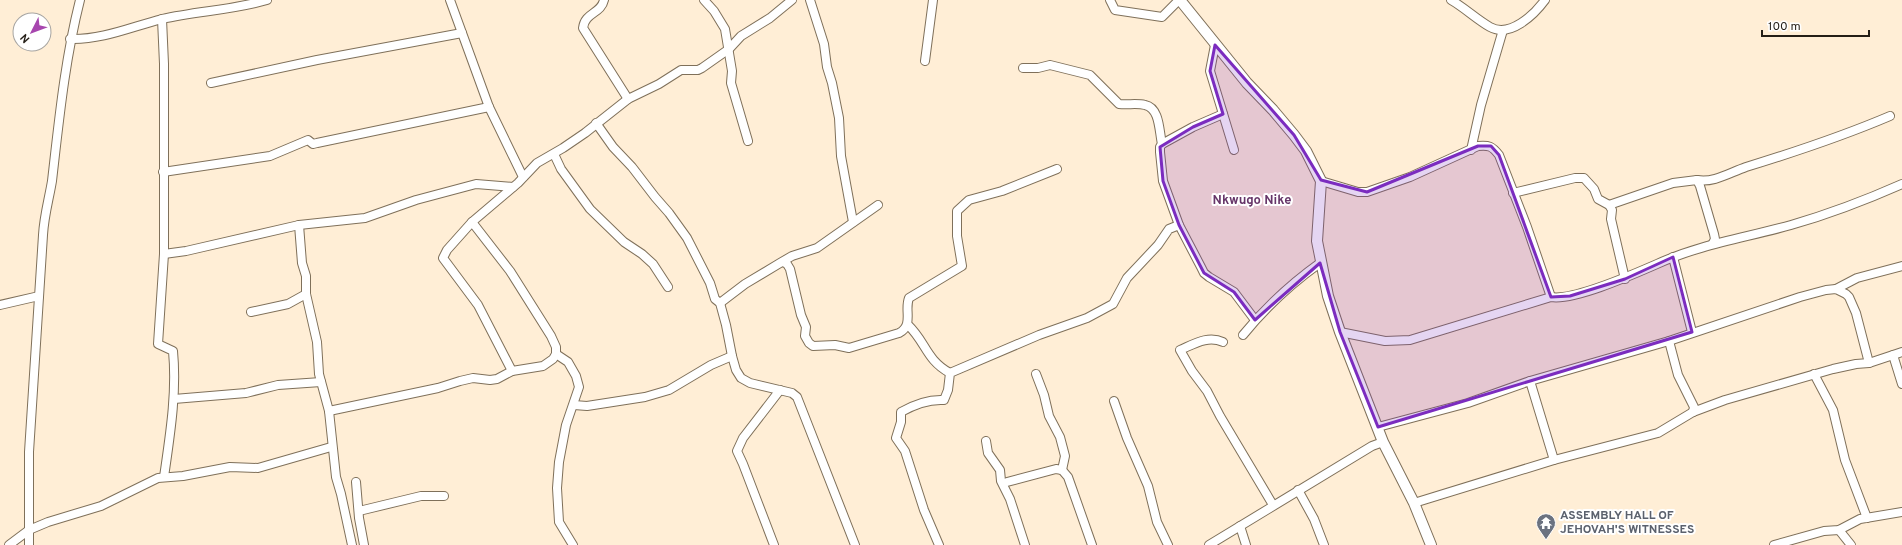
<svg xmlns="http://www.w3.org/2000/svg" width="1902" height="545" viewBox="0 0 1902 545" font-family="Overpass,sans-serif">
<rect width="100%" height="100%" fill="#ffeed6"/>
<g fill="none" stroke-linecap="round" stroke-linejoin="round">
<g stroke="#7f705a" stroke-width="10">
<g id="minor">
<path d="M450,0L489,107L523,177"/>
<path d="M604,0C601,14 585,12 583,28L628,99"/>
<path d="M704,0L714,11L725,29L732,71L731,83L748,141"/>
<path d="M810,0L824,44L827,67L832,83L839,118L841,156L853,222"/>
<path d="M1110,0L1115,10L1162,17L1179,0"/>
<path d="M1451,0C1465,8 1476,19 1490,27C1510,38 1534,15 1545,0"/>
<path d="M162,19L164,64V254L158,344L173,351C177,393 170,435 164,477"/>
<path d="M70,39C102,40 131,27 162,19C197,11 233,10 267,0"/>
<path d="M1215,45L1210,71L1234,150"/>
<path d="M925,61L933,0"/>
<path d="M1023,68H1038L1050,65L1090,75L1119,104C1128,105 1137,103 1145,105C1160,108 1159,131 1162,144"/>
<path d="M211,83L317,60L462,33"/>
<path d="M1223,114L1193,127L1162,144L1160,147V152L1163,181L1179,225L1201,267L1204,273L1209,277L1234,292L1255,320"/>
<path d="M596,123L613,147L632,167L655,197L669,213L687,238L710,283L715,299L720,303L726,325L732,356L736,370L741,378L750,383L792,393L797,397L855,545"/>
<path d="M1471,150L1481,105L1503,30"/>
<path d="M554,154L561,169L590,209L624,242L642,254L653,264L668,287"/>
<path d="M163,172L270,156L308,140L313,144L317,143L489,107"/>
<path d="M1697,180C1714,183 1729,173 1746,167C1795,152 1843,136 1890,116"/>
<path d="M1321,181L1358,192H1367L1410,177L1478,146C1489,145 1492,146 1499,155L1527,227L1551,297"/>
<path d="M1513,193L1575,178H1584L1594,189L1598,199L1609,205L1612,210L1611,219L1625,279"/>
<path d="M1609,205L1673,183L1697,180L1700,186L1714,234L1715,239L1713,243"/>
<path d="M299,225L302,263L306,276V294L317,342L319,374L329,411L336,477L341,494L352,545"/>
<path d="M164,254L186,251L299,225L365,218L416,200L476,184L513,187"/>
<path d="M1673,257L1692,332"/>
<path d="M783,262L787,264L790,269L801,315L806,327L805,336L809,343L813,346L835,345L849,348L899,333C914,325 904,310 909,298L962,266L957,236V211L969,200L1002,191L1057,169"/>
<path d="M1836,289L1857,278L1902,266"/>
<path d="M720,303L745,284L780,263L792,256L817,248L878,205"/>
<path d="M0,305L39,296"/>
<path d="M251,312L288,304L306,294"/>
<path d="M908,325C926,342 926,360 950,373"/>
<path d="M1340,332L1385,341L1410,340L1551,297C1574,301 1634,274 1657,264C1701,244 1745,238 1791,225C1829,214 1866,200 1902,184"/>
<path d="M1243,335C1265,308 1292,283 1320,263"/>
<path d="M1669,341L1678,375L1694,407L1693,412"/>
<path d="M1223,342C1208,335 1194,344 1180,350L1192,371L1207,391L1220,416L1273,505"/>
<path d="M556,354L568,362L576,376L579,387L566,425L559,462L557,488L559,522L573,545"/>
<path d="M1893,355L1902,384"/>
<path d="M512,371L478,305L443,258L447,250L472,222L518,183L537,163L563,148L585,133L628,99L659,84L681,70H698L702,68L729,49L741,36L770,18L792,0"/>
<path d="M1036,374L1044,395L1049,416L1060,437L1065,456L1062,470"/>
<path d="M1814,374L1833,410L1845,460L1867,518"/>
<path d="M1530,381L1554,460"/>
<path d="M174,399L246,393L278,385L321,382"/>
<path d="M1114,401L1127,438L1148,486L1157,522L1168,545"/>
<path d="M574,405L587,406L645,397L669,390L711,365L732,356"/>
<path d="M329,411L438,388L460,381L473,378L490,380L497,379L512,371L543,366L553,359L556,354V347L551,336L510,271L472,222"/>
<path d="M1378,427L1468,403L1530,381L1669,341L1800,297L1826,290L1836,289L1846,294L1849,297L1856,313L1869,363"/>
<path d="M986,441L988,453L1000,470L1001,481L1010,499L1025,545"/>
<path d="M356,482L359,518L364,545"/>
<path d="M1007,482L1056,469L1062,470L1068,477L1092,545"/>
<path d="M1298,490L1314,519L1324,545"/>
<path d="M1414,503L1554,460L1658,433L1693,412L1725,400L1833,369L1856,364L1869,363L1902,352"/>
<path d="M359,511L421,496H444"/>
<path d="M1240,526L1246,545"/>
<path d="M1839,530L1851,545"/>
<path d="M9,545L29,530L48,522L101,506L158,478L183,476L230,467L258,468L331,447"/>
<path d="M29,545V452L43,235C44,216 49,199 52,181C59,120 65,59 80,0"/>
<path d="M774,545L743,464L737,451L743,438L780,390"/>
<path d="M939,545L924,510L905,451L896,438L901,422V412C915,404 928,399 944,400L948,390L950,373L1039,335L1087,318L1113,304L1127,278L1158,245L1169,229L1179,225"/>
<path d="M1209,545L1372,446L1383,442"/>
<path d="M1774,545L1824,531L1839,530L1860,519L1902,512"/>
</g>
</g>
<g stroke="#7f705a" stroke-width="12">
<path id="tertiary" d="M1180,0L1247,83L1273,110L1294,135L1306,151L1321,181L1317,241L1328,296L1340,332L1383,442L1414,503L1431,545"/>
</g>
<use href="#minor" stroke="#fff" stroke-width="8"/>
<use href="#tertiary" stroke="#fff" stroke-width="10"/>
</g>
<path fill="#7b2cbf" fill-opacity="0.2" stroke="#7b2cbf" stroke-width="3" stroke-linejoin="round" d="M1215,45L1294,135L1321,180L1367,192L1478,146H1491L1499,155L1551,297L1570,296L1625,279L1673,257L1692,332L1378,427L1340,332L1320,263L1255,320L1234,292L1204,273L1179,225L1163,181L1160,147L1193,127L1223,114L1210,71Z"/>
<defs>
<g id="temple-pin" transform="scale(1)"><path d="M0 17L-7.5 6A9.5 9.5 0 1 1 7.5 6Z" fill="#6b7280" stroke="#fff"/><path d="M0-6L5-2H3V0L6.5 2.5H4V6H1.5V3h-3V6H-4V2.5H-6.5L-3 0V-2H-5Z" fill="#fff"/></g>
</defs>
<g fill-rule="evenodd">
<use href="#temple-pin" x="1546" y="523"/>
</g>
<g text-anchor="middle" dominant-baseline="central" stroke-width="4" stroke-linejoin="round" paint-order="stroke">
<g font-size="12" font-weight="bold" fill="#5b616d" stroke="#fff" text-anchor="start">
<text x="1560" y="516">ASSEMBLY HALL OF<tspan x="1560" dy="14">JEHOVAH'S WITNESSES</tspan></text>
</g>
<g font-size="13" font-weight="bold" fill="#663669" stroke="#fff">
<text x="1252" y="201">Nkwugo Nike</text>
</g>
</g>
<g transform="translate(32 32) rotate(228)"><circle r="19" fill="#ffffff" stroke="#a7a5a2"/>
<path d="M0-3L7 15L0 10L-7 15Z" fill="#a746ae"/>
<text y="-6" font-size="11" font-weight="bold" text-anchor="middle" fill="#241e16">N</text>
</g>
<path d="M1762 30v6h107v-6" fill="none" stroke="#241e16" stroke-width="2"/>
<text x="1768" y="30" font-size="12" fill="#241e16" stroke="#ffffff" stroke-width="3" paint-order="stroke">100 m</text>
</svg>
